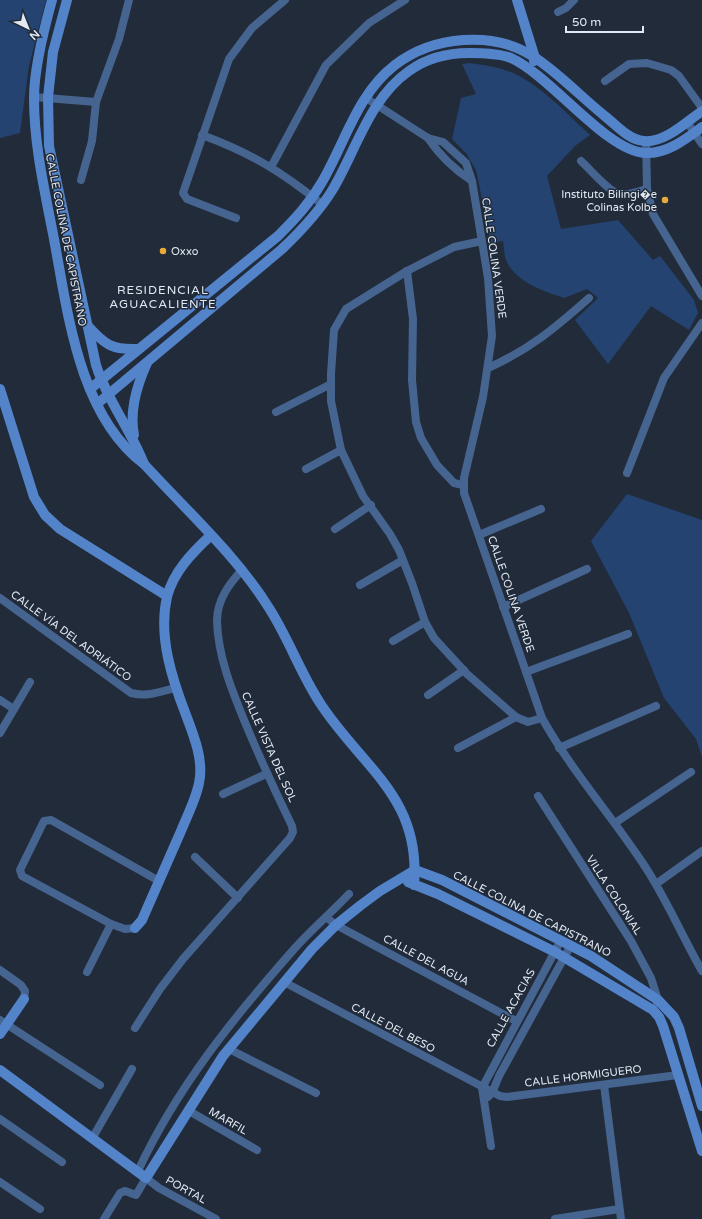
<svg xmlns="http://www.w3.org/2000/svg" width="702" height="1219" viewBox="0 0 702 1219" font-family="'Varela Round',sans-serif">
<rect width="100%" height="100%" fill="#212b3a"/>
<g fill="#244371">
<path d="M0,0H46L29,66L20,133L0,138Z"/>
<path d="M469,63C484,65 497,67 511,72C541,85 566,113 590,135L575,146L547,176L561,229L618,220L653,260L660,256L694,300L698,313L689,330L651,306L608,364L575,320L598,298L587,289L564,298C545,292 516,282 507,262C504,257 504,247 503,241L491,243L476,170L466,153L452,139L461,98L476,94L462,64Z"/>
<path d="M627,494L702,520V757L696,739L664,698L629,613L591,541Z"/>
</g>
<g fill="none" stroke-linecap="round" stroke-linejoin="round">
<g stroke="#466490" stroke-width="8">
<path d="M558,12L566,8L574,0"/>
<path d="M605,81L629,64L647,63L671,70L679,76L702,108"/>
<path d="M34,97L96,102"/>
<path d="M366,98L428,138L443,142L466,163L472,181L488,278L492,336L483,397L464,478V493L542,718C571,770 611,815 644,865C666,898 682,936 702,971"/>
<path d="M687,122L702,144"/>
<path d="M202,135C251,153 282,172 323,205"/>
<path d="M428,138C440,156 455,170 472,181"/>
<path d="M646,141L647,189L653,214L702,296"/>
<path d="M581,161C590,169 608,191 619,194C628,196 639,191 647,189"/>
<path d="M271,167L326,65L369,23L405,0"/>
<path d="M81,180L92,141L96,102L119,39L129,0"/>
<path d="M236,218L187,199L183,193L229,59L252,28L285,0"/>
<path d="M482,241L454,247L407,271L346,309L334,330L331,374V401L341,450L363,496L390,534L399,550L412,583L425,622L434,638L467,674L516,717L528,722L542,718"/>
<path d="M407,271L413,319L412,380L416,422L421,438L437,465L454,483L463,485"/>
<path d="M488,368C529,350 555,328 589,298"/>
<path d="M276,412L331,384"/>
<path d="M306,469L341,450"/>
<path d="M627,473L664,378L702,323"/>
<path d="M335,529L371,505"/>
<path d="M479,535L541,509"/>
<path d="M360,585L403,560"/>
<path d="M0,598L131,693C147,697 160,692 175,688"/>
<path d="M503,607L587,569"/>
<path d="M393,641L425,622"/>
<path d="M526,672L628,634"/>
<path d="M428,695L464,670"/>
<path d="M0,700L14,709"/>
<path d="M0,733L30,682"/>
<path d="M458,748L516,717"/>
<path d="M559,748L656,706"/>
<path d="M223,794L266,774"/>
<path d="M538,796L631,941L651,978L658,1000L657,1003"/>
<path d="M615,823L691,772"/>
<path d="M195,857L238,898"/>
<path d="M656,884L702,851"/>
<path d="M326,917L336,925L516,1021"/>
<path d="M135,928L125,929L111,924L22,876L20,870L44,821L51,820L159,881"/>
<path d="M0,970L21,985L25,991L24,999"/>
<path d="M87,972L111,924"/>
<path d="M284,982L500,1096L507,1097L678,1075"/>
<path d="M0,1020L100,1085"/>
<path d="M135,1028L160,989L183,959L290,838L293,832L292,826C275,791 259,756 244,720C231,688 218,656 217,621C217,600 229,584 242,570"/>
<path d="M229,1049L316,1093"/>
<path d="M604,1085L621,1219"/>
<path d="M488,1097L492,1093L499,1076L571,945"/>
<path d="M189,1111L257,1150"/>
<path d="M0,1119L62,1162"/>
<path d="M93,1137L132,1069"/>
<path d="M491,1146L482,1088L561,940"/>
<path d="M138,1171C177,1087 234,1017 295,948C312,929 332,912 349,894"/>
<path d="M0,1182L40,1209"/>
<path d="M104,1219L120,1193L125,1191L136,1195L146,1178L159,1188L216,1219"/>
<path d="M555,1219L619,1209"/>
</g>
<g stroke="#5383c9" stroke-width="10">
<path d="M52,0C44,29 34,69 34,98C34,146 45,192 54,239C68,314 79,415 144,464C185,509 237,556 269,608C289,639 301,675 322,706C365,770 421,798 414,885"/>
<path d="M67,0L53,52L48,97L49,146L96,365C107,400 131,430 144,464"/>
<path d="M517,0L535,58L534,61"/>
<path d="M88,326C105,345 112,350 138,349"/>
<path d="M0,389L34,497L45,515L60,529L167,596"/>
<path d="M90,389L278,236C295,219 310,203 322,182C345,143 357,94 395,65C433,36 493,30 534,57C560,74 582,98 606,117C617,126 629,140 644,141C665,143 686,122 702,111"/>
<path d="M97,404L282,249C301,231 319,212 333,189C356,150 370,98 409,71C427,58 447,53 469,53C482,53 498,53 511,58C551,76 606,151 645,153C667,154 686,139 702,127"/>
<path d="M134,435C129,410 137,385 147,363"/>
<path d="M408,882L438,894L555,952L653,1010L659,1017L663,1026L702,1151"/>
<path d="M135,928L142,920C155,891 168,861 181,831C187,816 196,799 199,783C204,761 194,736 186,715C172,679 158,636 167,597C173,572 193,552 210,536"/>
<path d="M0,1034L24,999"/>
<path d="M0,1070L146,1178L223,1056L312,949L336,925L361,905L380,891L415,870L442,880L591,956L658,1000L674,1017L679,1028L702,1106"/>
</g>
</g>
<g fill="#e9ab38" stroke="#212b3a" stroke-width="1.5">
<circle cx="665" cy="200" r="4"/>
<circle cx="163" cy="251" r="4"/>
</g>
<g text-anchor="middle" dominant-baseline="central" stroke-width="3" stroke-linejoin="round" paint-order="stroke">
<g font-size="11" fill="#e2e9f3" stroke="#212b3a" text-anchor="end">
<text x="657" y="194">Instituto Bilingi�e<tspan x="657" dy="13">Colinas Kolbe</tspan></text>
<text x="171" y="251" text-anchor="start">Oxxo</text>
</g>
<g font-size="11" fill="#e2e9f3" stroke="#212b3a">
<text transform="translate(66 240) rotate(79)">CALLE COLINA DE CAPISTRANO</text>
<text transform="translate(494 258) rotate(82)">CALLE COLINA VERDE</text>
<text transform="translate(511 594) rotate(71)">CALLE COLINA VERDE</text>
<text transform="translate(71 636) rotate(36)">CALLE VÍA DEL ADRIÁTICO</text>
<text transform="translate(269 747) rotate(66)">CALLE VISTA DEL SOL</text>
<text transform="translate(614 895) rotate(57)">VILLA COLONIAL</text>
<text transform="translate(532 914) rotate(27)">CALLE COLINA DE CAPISTRANO</text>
<text transform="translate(426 960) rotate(28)">CALLE DEL AGUA</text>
<text transform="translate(511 1008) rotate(-61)">CALLE ACACIAS</text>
<text transform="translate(393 1028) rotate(28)">CALLE DEL BESO</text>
<text transform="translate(583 1076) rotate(-7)">CALLE HORMIGUERO</text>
<text transform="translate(228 1121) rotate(30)">MARFIL</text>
<text transform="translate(186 1190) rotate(29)">PORTAL</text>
</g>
<g font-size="12" letter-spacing="1" fill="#e2e9f3" stroke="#212b3a">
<text x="163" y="290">RESIDENCIAL<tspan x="163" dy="14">AGUACALIENTE</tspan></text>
</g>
</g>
<g transform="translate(28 28) rotate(137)" stroke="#212b3a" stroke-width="3" paint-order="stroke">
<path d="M0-3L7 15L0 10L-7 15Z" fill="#e2e9f3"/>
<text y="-6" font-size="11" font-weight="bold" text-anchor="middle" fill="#e2e9f3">N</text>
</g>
<path d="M566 26v6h77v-6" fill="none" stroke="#e2e9f3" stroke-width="2"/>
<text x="572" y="26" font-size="12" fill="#e2e9f3" stroke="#212b3a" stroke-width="3" paint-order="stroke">50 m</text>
</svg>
